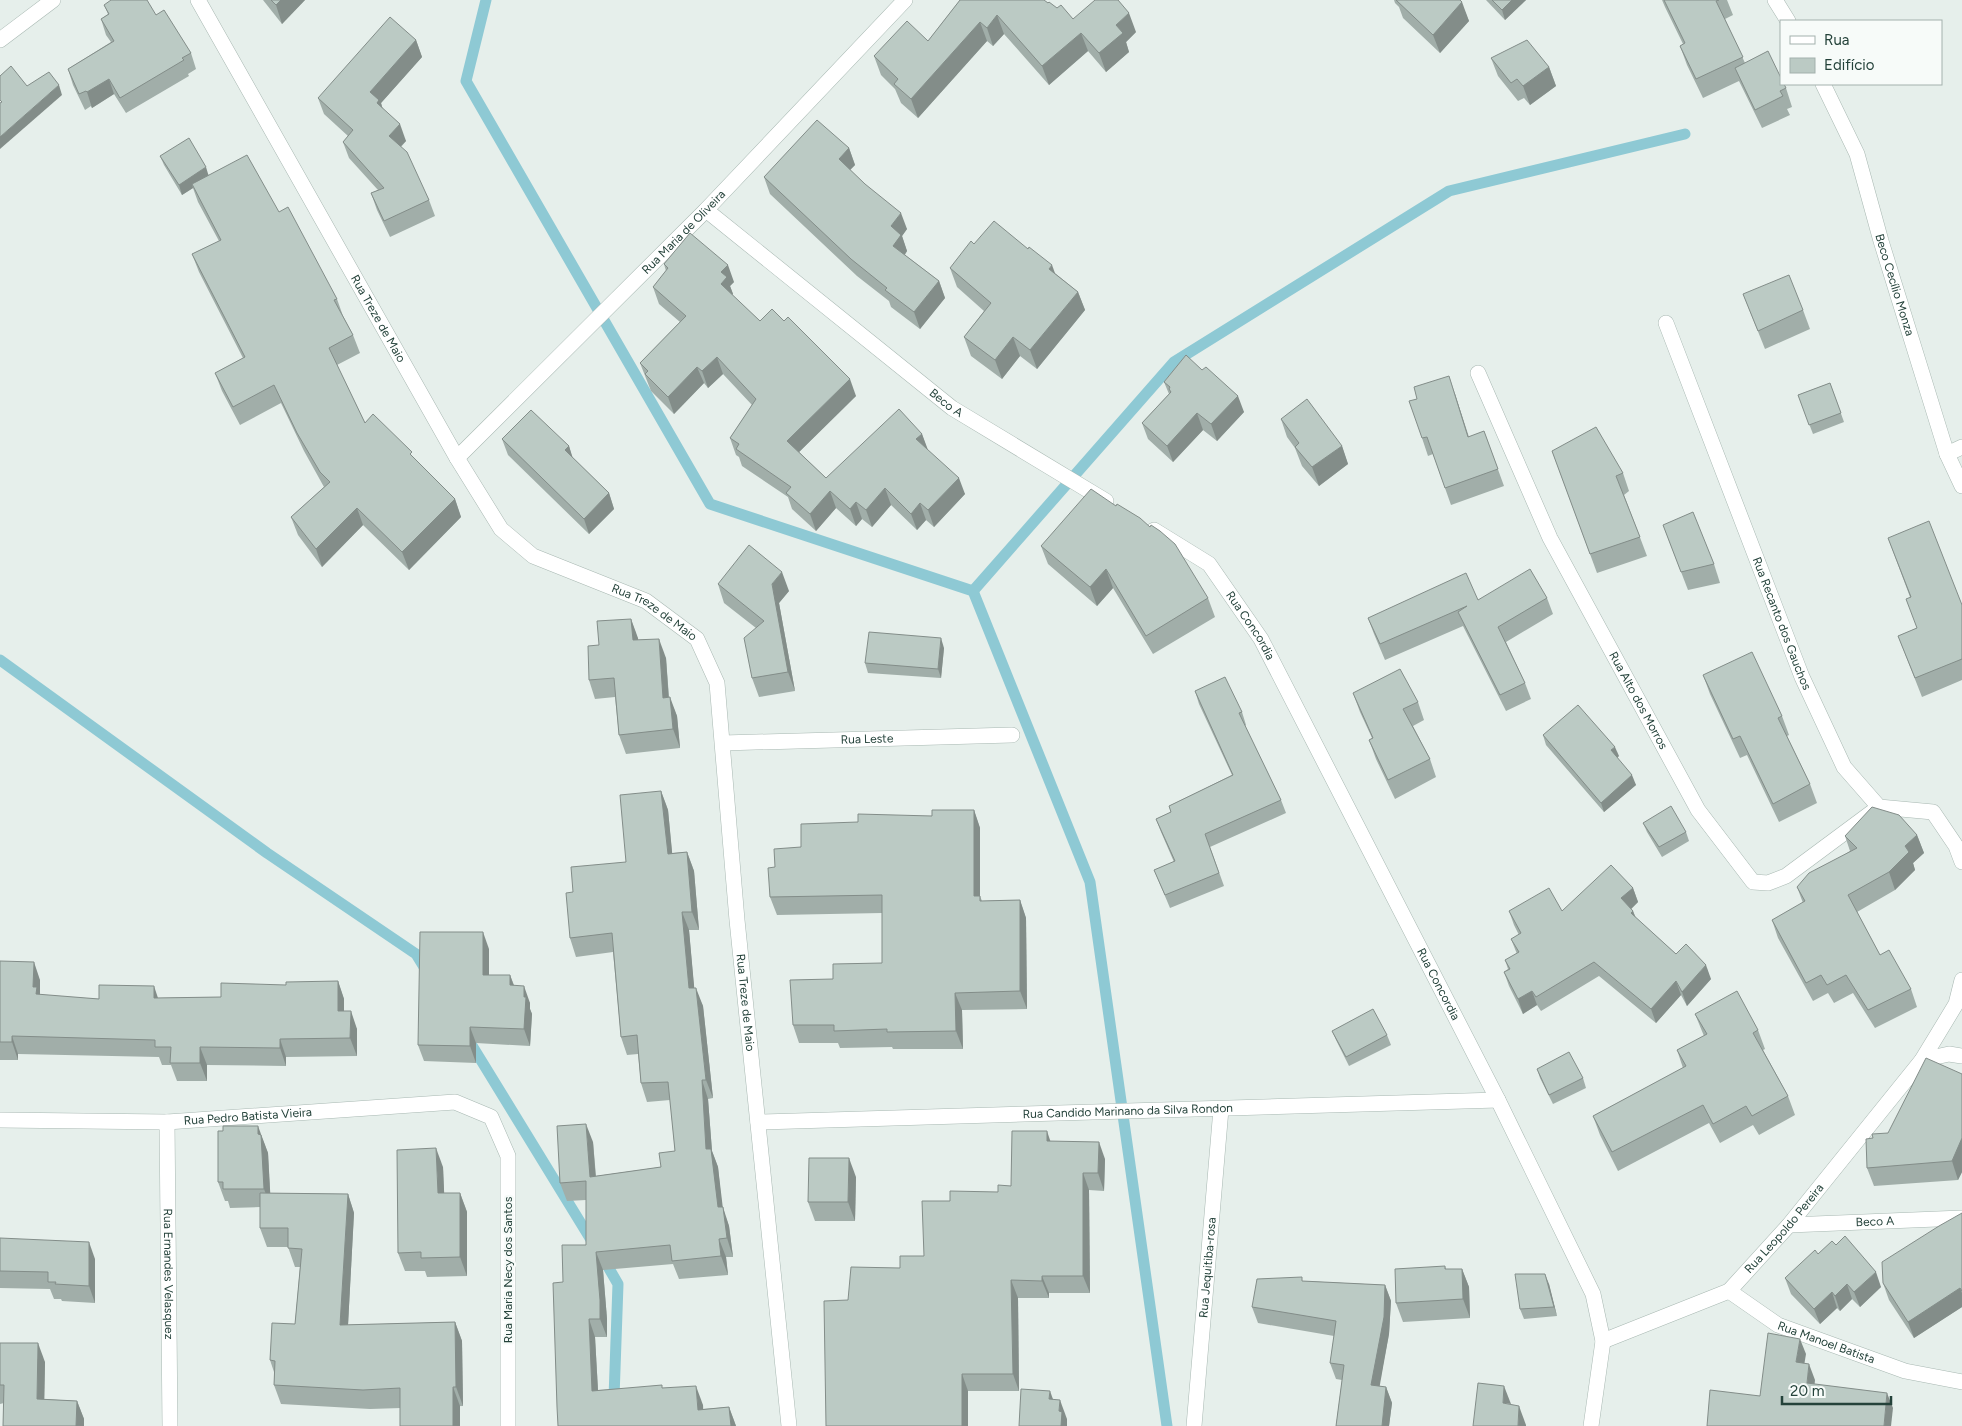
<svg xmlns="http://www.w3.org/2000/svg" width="1962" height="1426" viewBox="0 0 1962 1426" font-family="Figtree,sans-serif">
<rect width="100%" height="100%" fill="#e6efeb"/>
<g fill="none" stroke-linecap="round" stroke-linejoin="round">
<g stroke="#8ec9d4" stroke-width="11">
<path d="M486,0L466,81L710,504L973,591L1090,882L1167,1426"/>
<path d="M973,591L1174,362L1449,191L1685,134"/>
<path d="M0,660L267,853L416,954L427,972"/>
<path d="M468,1039L593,1243"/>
<path d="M603,1258L618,1284L613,1426"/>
</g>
<g stroke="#a8b8b2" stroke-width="16">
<g id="minor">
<path id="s1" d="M198,0L457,458L501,529L533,556L646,601L697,639L717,683L737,920L789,1426"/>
<path d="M1775,0L1788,21"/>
<path d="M0,40L53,0"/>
<path id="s2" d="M1823,84L1857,154L1881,241L1947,454L1962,486"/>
<path id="s3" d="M706,210L952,408L1106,501"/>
<path id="s4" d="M1666,323L1802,677L1844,767L1879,807L1933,812L1956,846L1962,862"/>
<path id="s5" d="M1478,373L1550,538L1698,810L1753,882L1768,883L1786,876L1879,807"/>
<path d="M1947,454L1962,447"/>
<path id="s6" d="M457,458L706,210L905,0"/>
<path id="s7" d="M1154,530L1209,564L1261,639L1498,1100L1593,1294L1603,1341L1591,1426"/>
<path id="s8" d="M723,743L1012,735"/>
<path d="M1922,1060L1949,1054L1962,1056"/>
<path id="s9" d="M0,1120L167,1122L455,1102L491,1117L508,1156V1426"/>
<path id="s10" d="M167,1122L170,1426"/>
<path id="s11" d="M758,1122L1498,1100"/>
<path id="s12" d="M1789,1225L1962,1218"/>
<path id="s13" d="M1729,1291L1778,1325L1905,1371L1962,1382"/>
<path id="s14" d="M1603,1341L1729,1291L1789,1225L1922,1060L1956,1004L1962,980"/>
<path id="s15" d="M1194,1426L1221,1109"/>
</g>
</g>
<use href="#minor" stroke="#fff" stroke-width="15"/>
</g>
<g fill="#a1aea9">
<path d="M263,0H305L282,24Z"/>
<path d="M960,0L1048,3L1073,19L1136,32L1126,42L1129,52L1106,72L1088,51L1049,85L1004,34L993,46L987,41L918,118L901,103L895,89L881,75L874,56L928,41Z"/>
<path d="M1394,0H1460L1469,21L1440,53L1403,18L1399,7L1395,3Z"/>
<path d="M1486,0H1526L1505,20Z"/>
<path d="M1662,0H1727L1733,15L1725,19L1745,63L1786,88L1792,107L1787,109L1790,115L1762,128L1739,81L1703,98L1687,65L1680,46L1683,44L1665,7Z"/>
<path d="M104,5L156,15L191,53L196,69L188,74L189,76L126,113L114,94L92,108L91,106L85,110L73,85L68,69L111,42L106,35L101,19L108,14Z"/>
<path d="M416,40L422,57L381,103L382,107L406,141L401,147L429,200L435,216L390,237L377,210L371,193L378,190L349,158L343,142L348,136L324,114L318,98Z"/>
<path d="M1491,58L1549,67L1556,86L1530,105L1524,98L1518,101L1498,76Z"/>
<path d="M849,148L855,165L850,170L907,229L902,236L907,251L905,255L939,281L945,298L920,329L891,307L889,301L857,276L770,194L764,177Z"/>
<path d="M160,156L209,175L279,212L337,299L343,316L353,335L360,353L337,365L365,423L414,459L455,499L461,517L409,570L363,525L322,567L298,535L291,517L324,487L304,451L281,403L240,425L222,391L215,373L243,358L199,272L192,254L219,241L198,202L193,188L182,195L164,165Z"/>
<path d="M974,244L1056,274L1078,292L1085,310L1037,369L1020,356L1002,379L971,356L964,337L984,311L957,287L950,268Z"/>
<path d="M664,264L734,282L730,286L733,294L732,295L760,321L856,396L799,452L826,478L922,434L927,449L965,494L934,527L926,520L917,530L891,505L872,527L862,519L856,526L836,508L816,531L792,509L788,497L742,466L739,457L736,455L730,438L752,405L723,374L708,388L704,383L674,414L651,391L640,363L680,322L659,304L653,287L666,271Z"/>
<path d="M1743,294L1803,310L1810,329L1765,349Z"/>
<path d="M1202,370L1244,412L1217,441L1203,430L1173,462L1148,439L1142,423L1169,394L1164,382Z"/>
<path d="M1830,383L1844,422L1813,434L1798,395Z"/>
<path d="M1455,394L1469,437L1484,431L1504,486L1451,505L1433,454L1428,456L1422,438Z"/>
<path d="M1281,419L1342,446L1348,464L1319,486L1302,466L1295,448L1287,437Z"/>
<path d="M502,439L569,446L572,457L609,493L614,509L589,534L508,455Z"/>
<path d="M1552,451L1623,473L1629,491L1624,495L1647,556L1597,573Z"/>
<path d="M1663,525L1714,564L1720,583L1688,590Z"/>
<path d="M1888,538L1962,605V680L1922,697L1898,636L1917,628L1910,597Z"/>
<path d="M1041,546L1208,598L1215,617L1153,654L1113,588L1097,606L1048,564Z"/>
<path d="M718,584L789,591L779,603L795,691L759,697L752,678L756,628L724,603Z"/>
<path d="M1547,598L1553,614L1506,642L1525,683L1531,699L1506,711L1463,626L1385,660L1374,634L1368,618L1478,600Z"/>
<path d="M631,619L638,640L666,658L669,697L677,716L680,748L626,754L619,735L615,697L595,699L589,680L599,645Z"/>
<path d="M944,648L941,678L868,673L865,663Z"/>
<path d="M1703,675L1782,716L1789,735L1787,736L1810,784L1817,803L1779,822L1747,755L1740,758L1710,694Z"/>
<path d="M1195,691L1242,712L1246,725L1245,726L1281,800L1286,813L1210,847L1224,886L1170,908L1154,870L1174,862L1161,832L1156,819L1171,812L1169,806L1232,775L1199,704Z"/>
<path d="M1353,693L1418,702L1424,720L1413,726L1430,759L1436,777L1395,799L1376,759L1369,740L1372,738L1360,712Z"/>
<path d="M1543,735L1619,756L1617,757L1636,785L1604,812L1546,745Z"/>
<path d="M661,791L668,810L672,853L687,852L694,871L699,930H689L694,988L703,1006L713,1098L708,1099L712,1151L718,1167L722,1207L729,1226L733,1257H726L728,1275L679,1279L673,1264L603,1270L607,1319V1337H595L598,1390L663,1388L703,1405V1409L729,1407L736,1426H558L563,1282L586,1245V1200L567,1201L560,1183L593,1142L596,1176L661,1167L675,1151L670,1100L647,1102L641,1083L638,1054L627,1055L621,1037L613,952L576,957L570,938L626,862Z"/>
<path d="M974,810L980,828V896L982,901L1020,900L1026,918L1027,1009L962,1010L963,1049H893L892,1047L840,1048L838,1043H799L793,1025L833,979L882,963V913L777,915L770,897L775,867L801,847L858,822L932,816Z"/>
<path d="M1643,823L1686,832L1689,841L1662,857L1647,832Z"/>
<path d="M1917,835L1924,853L1913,863L1915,870L1895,890L1857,912L1880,955L1911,989L1917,1007L1875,1028L1853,993L1834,1003L1828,993L1813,1001L1778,938L1772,920L1803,903L1797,887L1850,851L1845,836Z"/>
<path d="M1633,888L1638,902L1631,909L1633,911L1636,918L1676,954L1711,979L1687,1006L1681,995L1656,1023L1599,976L1541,1011L1537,1005L1523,1014L1509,986L1504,972L1508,969L1505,960L1517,954L1511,939L1519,935L1514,925L1509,911H1562Z"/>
<path d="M489,949V975H510L514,985L530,1003V1009L532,1014L530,1046L476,1043V1063L424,1061L418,1045Z"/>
<path d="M0,961L40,980V995L99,999L221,997L286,985L338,981L344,999V1011L357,1029V1056L286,1057V1066L207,1065V1081H177L171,1065H162L159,1057L18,1054V1060H0Z"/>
<path d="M1695,1014L1758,1030L1765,1049L1763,1050L1788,1096L1795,1115L1759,1135L1753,1125L1720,1143L1709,1123L1618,1171L1600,1135L1593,1116L1683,1068L1677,1050L1704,1036Z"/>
<path d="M1332,1031L1387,1035L1391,1045L1349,1066L1336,1040Z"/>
<path d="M1537,1069L1583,1078L1586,1088L1553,1104L1540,1078Z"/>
<path d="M1962,1074V1172L1958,1180L1874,1186L1867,1168L1873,1138L1888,1133Z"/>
<path d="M261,1135L268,1153L270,1193L348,1194L354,1213L348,1325L455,1322L462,1341L463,1406L370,1409L281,1404L274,1385V1372L270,1360L295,1324L300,1267H295L288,1247H267L260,1228V1207L230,1208L228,1201H225L218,1182Z"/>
<path d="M1050,1141L1105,1159L1104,1191L1089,1190L1090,1293H1049V1298H1018L1019,1391H968V1426H826L848,1300L900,1268L924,1256L950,1201L998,1192L1011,1186Z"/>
<path d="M443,1167L444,1193H460L467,1212V1276L427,1277L425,1271H405L398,1253Z"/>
<path d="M856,1177L855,1221H815L808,1202Z"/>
<path d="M1962,1213V1307L1914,1338L1889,1300L1883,1283Z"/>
<path d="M0,1238L95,1259V1303L62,1301L61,1299H54L50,1289L0,1288Z"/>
<path d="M1818,1254L1881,1287L1860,1307L1852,1299L1840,1311L1837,1308L1820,1324L1791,1294L1785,1278Z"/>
<path d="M1445,1266L1446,1269H1462L1469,1287L1470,1318L1403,1322L1396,1303Z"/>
<path d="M1304,1281L1385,1285L1391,1301L1389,1334L1379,1386L1386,1387L1392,1403L1389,1426H1336L1342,1380L1336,1379L1330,1363L1334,1336L1258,1323L1252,1307Z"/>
<path d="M1549,1284L1557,1316L1524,1319L1520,1309Z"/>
<path d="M0,1343L45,1362L44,1399L77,1401L84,1419V1426H3L4,1403L0,1404Z"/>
</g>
<g fill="#838d89">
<path d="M281,0H305L282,24L276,5Z"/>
<path d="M1512,0H1526L1505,20L1502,10Z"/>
<path d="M1462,2L1469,21L1440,53L1433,35Z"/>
<path d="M1129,13L1136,32L1126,42L1129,52L1106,72L1099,53L1116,25Z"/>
<path d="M997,15L1004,34L993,46L987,28Z"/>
<path d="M980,22L987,41L918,118L911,99Z"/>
<path d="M1081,33L1088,51L1049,85L1042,66Z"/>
<path d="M416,40L422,57L381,103L385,117L370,92Z"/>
<path d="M1549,67L1556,86L1530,105L1523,86Z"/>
<path d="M109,79L114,94L92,108L87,92Z"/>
<path d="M59,85L62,95L0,149V137Z"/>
<path d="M400,124L406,141L395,152L389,136Z"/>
<path d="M849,148L855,165L845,175L839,159Z"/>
<path d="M206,167L209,177L192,184L193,188L182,195L179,185Z"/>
<path d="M901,213L907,229L902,236L907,251L899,262L893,246L891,226Z"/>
<path d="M728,265L734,282L730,286L733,294L727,301L721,284V272Z"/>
<path d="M1052,265L1059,284L1049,269Z"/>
<path d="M939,281L945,298L920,329L914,312Z"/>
<path d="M1078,292L1085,310L1037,369L1030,350Z"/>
<path d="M1013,337L1020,356L1002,379L995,360Z"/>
<path d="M717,357L723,374L708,388L702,371Z"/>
<path d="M697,367L704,383L674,414L668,397Z"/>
<path d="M1449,376L1455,394L1474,455L1468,437Z"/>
<path d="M850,379L856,396L794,457L787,441Z"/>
<path d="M1238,396L1244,412L1217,441L1211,424Z"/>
<path d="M1197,413L1203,430L1173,462L1167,446Z"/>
<path d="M922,434L928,450L916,439Z"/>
<path d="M569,446L574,462L565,450Z"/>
<path d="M1342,446L1348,464L1319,486L1312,467Z"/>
<path d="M959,478L965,494L934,527L928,510Z"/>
<path d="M885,488L891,505L872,527L866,510Z"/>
<path d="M830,491L836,508L816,531L810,514Z"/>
<path d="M609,493L614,509L589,534L584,519Z"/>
<path d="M455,499L461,517L409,570L402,552Z"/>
<path d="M856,502L862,519L856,526L850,509Z"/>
<path d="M920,503L926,520L917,530L911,514Z"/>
<path d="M357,508L363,525L322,567L316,549Z"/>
<path d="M1106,569L1113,588L1097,606L1090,587Z"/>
<path d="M782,572L789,591L779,603L795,691L788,672L772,584Z"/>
<path d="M631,619L638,638L639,659L633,640Z"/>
<path d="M941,638L944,648L941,678L938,669Z"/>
<path d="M659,639L666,658L670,717L663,698Z"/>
<path d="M670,697L677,716L680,748L673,729Z"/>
<path d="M1615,747L1619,756L1615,760L1611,750Z"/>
<path d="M1632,775L1636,785L1604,812L1601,803Z"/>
<path d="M661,791L668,810L674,872L668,854Z"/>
<path d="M974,810L980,828V914L974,896Z"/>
<path d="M1917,835L1924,853L1913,863L1915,870L1895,890L1889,872L1905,846Z"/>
<path d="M687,852L694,871L699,930L692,912Z"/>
<path d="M1633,888L1638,902L1627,913L1621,898Z"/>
<path d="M1020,900L1026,918L1027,1009L1020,991Z"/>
<path d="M1633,911L1638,925L1631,913Z"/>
<path d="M682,912L689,930L696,1007L689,988Z"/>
<path d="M483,932L489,949V991L483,975Z"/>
<path d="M34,962L40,980V996L43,1012L33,987Z"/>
<path d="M1706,965L1711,979L1687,1006L1682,992Z"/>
<path d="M510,975L516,992L510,985Z"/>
<path d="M338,981L344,999V1029L338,1011Z"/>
<path d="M1676,981L1681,995L1656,1023L1651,1009Z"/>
<path d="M154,986L160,1004L154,998Z"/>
<path d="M524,986L530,1003V1009L532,1014L530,1046L524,1029Z"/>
<path d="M696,988L703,1006L713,1098L706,1080Z"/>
<path d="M1532,991L1537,1005L1523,1014L1518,999Z"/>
<path d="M955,993L962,1010L963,1049L956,1031Z"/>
<path d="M351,1011L357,1029V1056L350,1038Z"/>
<path d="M470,1027L476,1043V1063L470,1046Z"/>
<path d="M12,1036L18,1054V1060L12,1042Z"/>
<path d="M280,1039L286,1057V1066L280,1048Z"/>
<path d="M200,1047L207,1065V1081L200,1063Z"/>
<path d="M702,1080L708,1099L712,1151L718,1167L725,1226L718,1207L706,1149Z"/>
<path d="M586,1124L593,1142L597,1195L590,1177Z"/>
<path d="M258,1126L268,1153L271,1207L264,1189L258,1134Z"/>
<path d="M1047,1131L1053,1149L1047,1141Z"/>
<path d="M1962,1138V1172L1958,1180L1952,1161Z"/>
<path d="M1099,1142L1105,1159L1104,1191L1098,1173Z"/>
<path d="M436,1148L443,1167L445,1212L438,1193Z"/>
<path d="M849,1158L856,1177L855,1221L848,1202Z"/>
<path d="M1083,1173L1089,1190L1090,1293L1083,1276Z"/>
<path d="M460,1193L467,1212V1276L460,1257Z"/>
<path d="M348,1194L354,1213L347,1344L340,1325Z"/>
<path d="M723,1207L729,1226L733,1257L727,1238Z"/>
<path d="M719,1239L726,1257L728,1275L721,1256Z"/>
<path d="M89,1242L95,1259V1303L89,1286Z"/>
<path d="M596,1252L603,1270L607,1319V1337L600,1319Z"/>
<path d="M1462,1269L1469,1287L1470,1318L1463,1299Z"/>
<path d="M1876,1272L1881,1287L1860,1307L1854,1292Z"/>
<path d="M1545,1274L1549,1284L1557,1316L1554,1307Z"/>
<path d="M1042,1276L1049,1293V1298L1042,1281Z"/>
<path d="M1011,1280L1018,1298L1019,1391L1013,1374Z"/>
<path d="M1847,1284L1852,1299L1840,1311L1835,1296Z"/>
<path d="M1385,1285L1391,1301L1389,1334L1377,1401L1371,1385Z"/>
<path d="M1960,1288L1962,1293V1307L1914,1338L1908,1322Z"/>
<path d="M1832,1292L1837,1308L1820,1324L1814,1309Z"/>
<path d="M589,1319L595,1337L599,1409L592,1391Z"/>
<path d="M455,1322L462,1341L463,1406L456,1387Z"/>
<path d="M1800,1339L1806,1354L1802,1378L1796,1362Z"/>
<path d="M38,1343L45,1362L44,1418L37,1399Z"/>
<path d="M1809,1364L1815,1380L1813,1399L1807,1383Z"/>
<path d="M962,1374L968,1391V1426H962Z"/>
<path d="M696,1386L703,1405L704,1426L698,1410Z"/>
<path d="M1504,1386L1511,1404L1503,1403Z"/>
<path d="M453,1387L460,1406V1426H453Z"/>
<path d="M1386,1387L1392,1403L1389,1426H1382Z"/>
<path d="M1050,1391L1057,1410L1049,1399Z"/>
<path d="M1887,1393L1893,1408L1891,1426H1884Z"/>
<path d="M1060,1400L1067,1419V1426H1061L1059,1411Z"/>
<path d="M77,1401L84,1419V1426H76Z"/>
<path d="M1519,1406L1526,1425V1426H1518Z"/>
<path d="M729,1407L736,1426H731Z"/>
</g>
<g fill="#bbcac4" stroke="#838d89">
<path d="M111,0H147L156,15L164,10L191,53L182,58L184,60L120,98L109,79L87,92L86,91L79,94L68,69L114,41L101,19L109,14L104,5Z"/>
<path d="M271,0H281L276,5Z"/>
<path d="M960,0H1044L1048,3L1049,2L1057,8L1061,5L1073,19L1095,0H1118L1129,13L1116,25L1123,33L1099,53L1081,33L1042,66L997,15L987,28L980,22L911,99L894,84L898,79L874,56L907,21L928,41Z"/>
<path d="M1396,0H1460L1462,2L1433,35Z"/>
<path d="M1492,0H1512L1502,10Z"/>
<path d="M1664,0H1719L1716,1L1743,57L1696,79L1680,46L1685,43Z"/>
<path d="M390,17L416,40L370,92L379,100L377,103L400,124L389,136L407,152L429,200L384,221L371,193L384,188L343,142L353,130L318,98Z"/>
<path d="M1527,40L1549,67L1523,86L1517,79L1511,83L1491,58Z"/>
<path d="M1768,51L1781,78V84H1784L1786,88L1780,91L1783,96L1755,110L1735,68Z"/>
<path d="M11,66L27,86L49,72L59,85L0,137V103L2,102L0,100V76Z"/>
<path d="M817,120L849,148L839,159L865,184L901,213L891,226L901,235L893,246L939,281L914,312L885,290L887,288L851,259L764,177Z"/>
<path d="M189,138L206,167L179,185L160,156Z"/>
<path d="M247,155L279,212L288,207L337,299L334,300L353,335L329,348L365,423L373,414L412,452L410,454L455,499L402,552L357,508L316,549L291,517L330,482L320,472L297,433L274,385L233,407L215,373L245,357L192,254L221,240L192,184Z"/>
<path d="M994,221L1028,249L1029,247L1052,265L1049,269L1078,292L1030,350L1013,337L995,360L964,337L991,303L950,268L971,241L974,244Z"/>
<path d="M690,233L728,265L721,272L727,277L721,284L760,321L772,309L784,321L788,317L850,379L787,441L826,478L899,409L922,434L916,439L959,478L928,510L920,503L911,514L885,488L866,510L856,502L850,509L830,491L810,514L786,493L791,487L736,449L739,444L730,438L756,399L717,357L702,371L697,367L668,397L645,374L648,371L640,363L686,316L653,287L668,268L664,264Z"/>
<path d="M1789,275L1803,310L1758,331L1743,294Z"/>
<path d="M1186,355L1202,370L1206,367L1238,396L1211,424L1197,413L1167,446L1142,423L1171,392L1169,389L1170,387L1164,382Z"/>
<path d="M1449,376L1468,437L1484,431L1498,469L1445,488L1427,437L1422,438L1409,401L1417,399L1414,387Z"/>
<path d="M1830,383L1841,413L1809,425L1798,395Z"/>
<path d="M1307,399L1342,446L1312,467L1295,447L1299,443L1281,419Z"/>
<path d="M531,410L569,446L565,450L609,493L584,519L502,439Z"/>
<path d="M1596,427L1623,473L1616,476L1640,537L1590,554L1552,451Z"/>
<path d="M1091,489L1116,506L1117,504L1140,518L1150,527L1151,525L1160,531L1175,544L1208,598L1146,636L1106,569L1090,587L1041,546Z"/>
<path d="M1693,512L1714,564L1681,572L1663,525Z"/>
<path d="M1929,521L1962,605V659L1915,678L1898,636L1917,628L1906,599L1911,597L1888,538Z"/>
<path d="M749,545L782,572L772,584L788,672L752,678L744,638L764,621L718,584Z"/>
<path d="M1530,569L1547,598L1498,627L1525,683L1500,695L1458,612L1467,606L1380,644L1368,618L1466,573L1478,600Z"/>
<path d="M631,619L633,640L659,639L663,698L670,697L673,729L619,735L614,678L589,680L588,646L599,645L597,621Z"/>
<path d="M869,632L941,638L938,669L865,663Z"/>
<path d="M1752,652L1782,716L1778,718L1810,784L1773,804L1740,736L1733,739L1703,675Z"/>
<path d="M1400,669L1418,702L1403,709L1430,759L1388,780L1369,740L1373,738L1353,693Z"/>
<path d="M1225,677L1242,712L1239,713L1281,800L1205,834L1219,873L1165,895L1154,870L1175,861L1156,819L1171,812L1169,806L1233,775L1195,691Z"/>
<path d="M1578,705L1615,747L1611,750L1632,775L1601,803L1543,735Z"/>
<path d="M661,791L668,854L687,852L692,912H682L689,988H696L706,1080H702L706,1149H711L718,1207H723L727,1238L719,1239L721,1256L672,1261L670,1245L596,1252L600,1300V1319H589L592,1391L662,1385V1388L696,1386L698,1410L729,1407L731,1426H558L557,1407L553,1283L563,1282L562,1245H586V1181L560,1183L557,1126L586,1124L590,1177L661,1167L659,1153L675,1151L668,1082L641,1083L637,1035L621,1037L612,933L570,938L566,893L573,892L571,867L626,862L620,795Z"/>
<path d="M1671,806L1686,832L1659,847L1643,823Z"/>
<path d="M1872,807L1899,815L1917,835L1905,846L1909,852L1889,872L1848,895L1880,955L1889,950L1911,989L1868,1010L1846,975L1827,985L1821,975L1806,983L1772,920L1805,901L1797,887L1809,873L1857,848L1845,836Z"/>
<path d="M932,810H974V896H980V901L1020,900V991L955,993L956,1031L887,1032V1029L834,1031V1025H793L790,980L833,979V964L882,963V895L770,897L768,868L775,867L774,849L801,847V824L858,822V814L932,816Z"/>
<path d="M1611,865L1633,888L1621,898L1633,911L1631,913L1676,954L1686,944L1706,965L1682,992L1676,981L1651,1009L1594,962L1536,997L1532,991L1518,999L1504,972L1510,969L1505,960L1519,952L1511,939L1521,933L1509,911L1549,888L1562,911Z"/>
<path d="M420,932H483V975H510V985L524,986V997H526L524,1029L470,1027V1046L418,1045Z"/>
<path d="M0,961L34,962L33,987H37L36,994L99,999V985L154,986V998L221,997V983L286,985V982L338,981V1011H351L350,1038L280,1039V1048L200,1047V1063H170L171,1047H155V1040L12,1036V1042H0Z"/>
<path d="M1737,991L1758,1030L1753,1033L1788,1096L1752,1116L1746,1106L1713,1124L1703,1105L1612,1152L1593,1116L1686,1066L1677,1050L1707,1034L1695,1014Z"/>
<path d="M1373,1009L1387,1035L1346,1057L1332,1031Z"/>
<path d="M1569,1052L1583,1078L1549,1095L1537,1069Z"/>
<path d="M1926,1058L1962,1074V1138L1952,1161L1867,1168L1866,1139L1873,1138L1872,1134L1888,1133Z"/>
<path d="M223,1126H258V1134L261,1135L264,1189H223V1182H218V1131H223Z"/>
<path d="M1012,1131H1047V1141L1099,1142L1098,1173H1083V1276H1042V1281L1011,1280L1013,1374H962V1426H826L824,1301L848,1300L851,1267L900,1268V1256H924L922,1201H950V1191L998,1192V1185L1011,1186Z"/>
<path d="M436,1148L438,1193H460V1257L421,1258V1252L398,1253L397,1150Z"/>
<path d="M809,1158H849L848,1202H808Z"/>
<path d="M260,1193L348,1194L340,1325L455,1322L456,1387H453V1426H400V1388L363,1390L274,1385L275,1361L270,1360L272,1323L295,1324L302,1249L288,1248V1228H260Z"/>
<path d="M1962,1213V1291L1960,1288L1908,1322L1883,1283L1882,1262L1939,1226Z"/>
<path d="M1845,1236L1876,1272L1854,1292L1847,1284L1835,1296L1832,1292L1814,1309L1785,1278L1815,1250L1818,1254L1832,1241L1836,1245Z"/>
<path d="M0,1238L89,1242V1286L55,1284L56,1282H48V1272L0,1271Z"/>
<path d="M1445,1266V1269H1462L1463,1299L1396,1303L1395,1269Z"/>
<path d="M1515,1274H1545L1554,1307L1520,1309Z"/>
<path d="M1302,1277V1281L1385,1285L1384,1317L1371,1385L1386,1387L1382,1426H1336L1344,1365L1330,1363L1336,1321L1252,1307L1257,1279Z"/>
<path d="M1768,1333L1800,1339L1796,1362L1809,1364L1807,1383L1887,1393L1884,1426H1707L1710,1390L1760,1396Z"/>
<path d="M0,1343H38L37,1399L77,1401L76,1426H3L4,1385H0Z"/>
<path d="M1478,1383L1504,1386L1503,1403L1519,1406L1518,1426H1473Z"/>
<path d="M1021,1389L1050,1391L1049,1399L1060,1400L1059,1411L1062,1412L1061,1426H1019Z"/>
</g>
<g text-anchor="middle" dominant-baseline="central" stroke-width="4.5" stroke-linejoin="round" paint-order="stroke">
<g font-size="12" fill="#24423a" stroke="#f7fbf9">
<text stroke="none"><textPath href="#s6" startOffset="320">Rua Maria de Oliveira</textPath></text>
<text stroke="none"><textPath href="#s2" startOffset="214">Beco Cecílio Monza</textPath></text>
<text stroke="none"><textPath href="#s1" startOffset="366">Rua Treze de Maio</textPath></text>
<text stroke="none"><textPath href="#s3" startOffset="308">Beco A</textPath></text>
<text stroke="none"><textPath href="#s1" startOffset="786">Rua Treze de Maio</textPath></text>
<text stroke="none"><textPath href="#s4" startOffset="322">Rua Recanto dos Gauchos</textPath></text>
<text stroke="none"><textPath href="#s7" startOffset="139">Rua Concordia</textPath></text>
<text stroke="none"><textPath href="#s5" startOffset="365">Rua Alto dos Morros</textPath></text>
<text stroke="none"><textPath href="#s8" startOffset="144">Rua Leste</textPath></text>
<text stroke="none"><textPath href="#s7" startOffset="544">Rua Concordia</textPath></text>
<text stroke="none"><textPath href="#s1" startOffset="1206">Rua Treze de Maio</textPath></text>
<text stroke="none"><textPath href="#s11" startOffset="370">Rua Candido Marinano da Silva Rondon</textPath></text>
<text stroke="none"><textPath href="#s9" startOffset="248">Rua Pedro Batista Vieira</textPath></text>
<text stroke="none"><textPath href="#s12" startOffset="86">Beco A</textPath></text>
<text stroke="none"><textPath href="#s14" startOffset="219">Rua Leopoldo Pereira</textPath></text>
<text stroke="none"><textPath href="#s15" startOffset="159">Rua Jequitiba-rosa</textPath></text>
<text transform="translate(508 1270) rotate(-90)">Rua Maria Necy dos Santos</text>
<text stroke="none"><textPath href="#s10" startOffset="152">Rua Ernandes Velasquez</textPath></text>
<text stroke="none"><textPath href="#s13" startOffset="111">Rua Manoel Batista</textPath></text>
</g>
</g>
<rect x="1780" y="20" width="162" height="65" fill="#f7fbf9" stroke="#a3b1ad"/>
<rect x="1790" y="36" width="25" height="8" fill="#ffffff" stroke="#a3b1ad"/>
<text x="1824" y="45" font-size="15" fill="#24423a">Rua</text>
<rect x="1790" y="58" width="25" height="15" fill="#bbcac4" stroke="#a3b1ad"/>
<text x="1824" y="70" font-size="15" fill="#24423a">Edifício</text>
<path d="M1782 1396v8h109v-8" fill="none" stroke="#24423a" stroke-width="2.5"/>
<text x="1790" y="1396" font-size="15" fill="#24423a" stroke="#f7fbf9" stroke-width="4" paint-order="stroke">20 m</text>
</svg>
